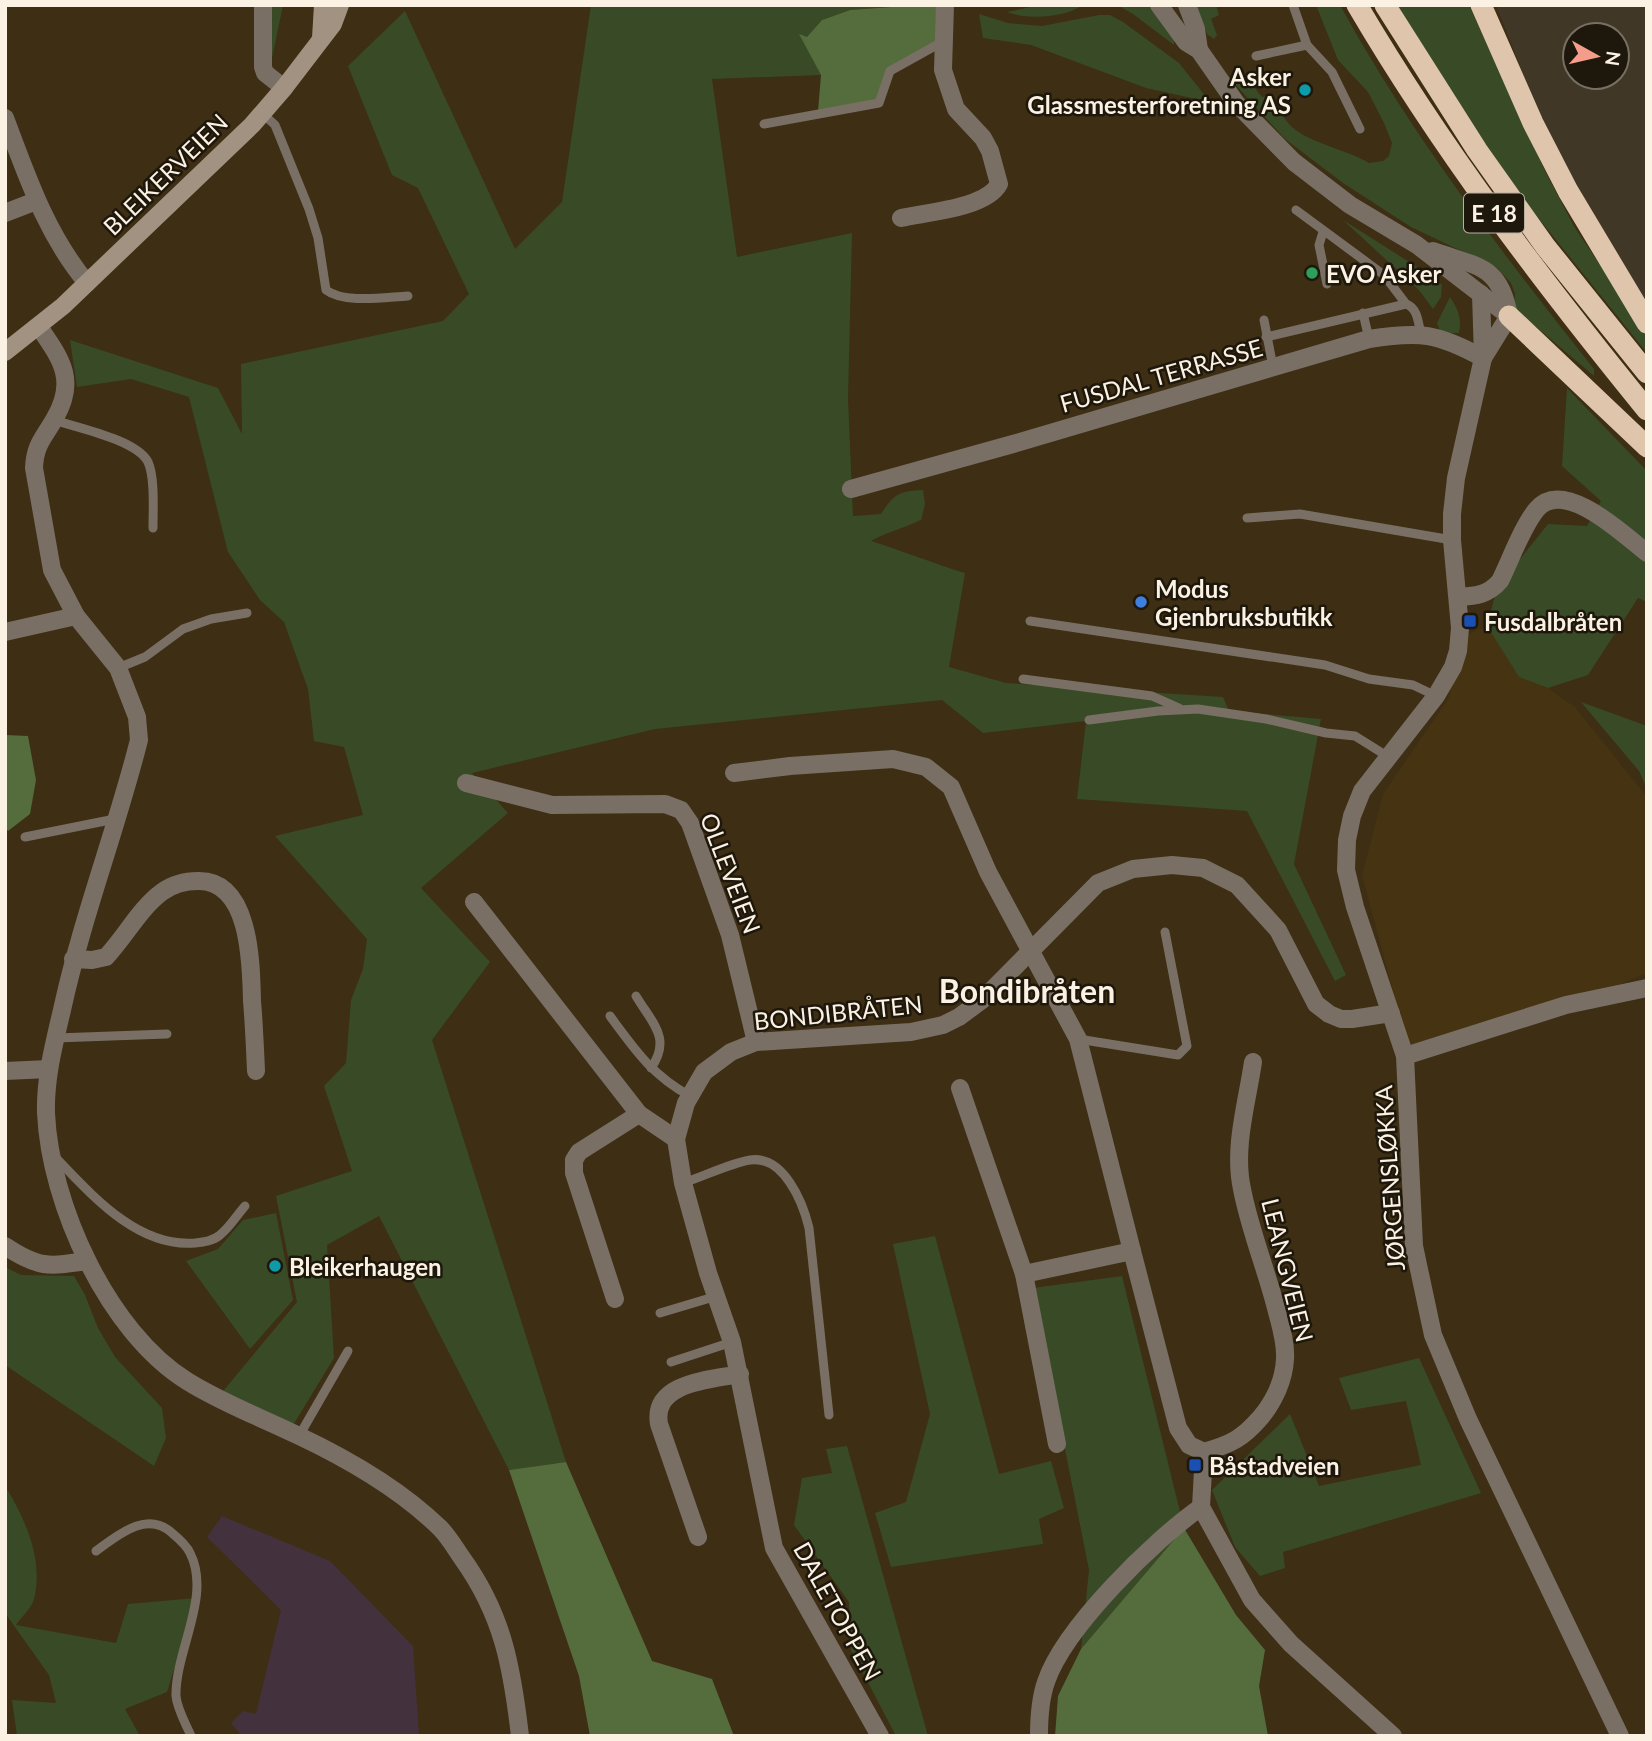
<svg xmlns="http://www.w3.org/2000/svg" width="1652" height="1741" viewBox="0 0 1652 1741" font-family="Lato,sans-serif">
<rect width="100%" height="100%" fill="#3d2e14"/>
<path fill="#403726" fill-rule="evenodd" d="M1496,5H1647V307L1547,135ZM1575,35H1617V77H1575Z"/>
<path fill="#463312" d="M1487,626L1519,677L1548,688L1575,707L1647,797V973L1581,1000L1411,1058L1362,875L1383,794L1449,698L1461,637Z"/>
<path fill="#43323d" d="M222,1516L330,1561L413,1646L419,1736H242L231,1723L243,1711L256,1714L281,1610L207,1537Z"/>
<g fill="#384b26">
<path d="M268,5H283L270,68Z"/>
<path d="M591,5H919L850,10L822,20L807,38L800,35L821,75L712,79L737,257L852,233L848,399L853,516L881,514C894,494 899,491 923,490L925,504L921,520C904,528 887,532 871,541C903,551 932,563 965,573L949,667L1006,683L1223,697L1229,711L1321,719L1294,864L1346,975L1335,981L1247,811L1077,799L1086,721L983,733L942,700L655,729L472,773L508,813L421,888L490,962L432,1040L566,1462L509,1470L379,1216L327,1245L334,1358L290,1430L219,1396L297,1302L276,1196L352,1171L324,1086L346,1063L351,1000L363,969L367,939L275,836L363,815L344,747L314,741L308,689L284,622L260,600L228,552L189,397L131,379L77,387L70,340L218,388L242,434L241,364L443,321L469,294L418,188L392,175L348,66L405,11L515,249L562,202Z"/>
<path d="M1040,5H1083C1064,18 1028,20 1007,12Z"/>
<path d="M1117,5H1148L1174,39V45L1133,14Z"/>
<path d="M1196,5H1216L1219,15L1211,19L1217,35L1214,39L1207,34Z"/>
<path d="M1316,5H1340C1411,135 1502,253 1594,369V376L1514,308L1515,294L1511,283L1497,268L1411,227L1343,183L1285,139L1233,82L1231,76L1236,69L1241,71L1262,97L1272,95C1277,104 1282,116 1289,124C1303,141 1348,150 1369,163L1383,161L1389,156L1392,143L1384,123L1368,92L1338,60Z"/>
<path d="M1395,5H1469L1545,171L1575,228L1647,334V353L1511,184Z"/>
<path d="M979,14L1008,23L1042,26L1099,15H1110L1123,22L1179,63L1207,98L1205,101L1146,88L1031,45L983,38Z"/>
<path d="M1343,220L1433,277L1442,285L1441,297L1433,309L1419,290Z"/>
<path d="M1450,297C1458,309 1462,318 1459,333H1446L1440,331L1437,323Z"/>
<path d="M1567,388L1647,471V602L1638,598L1588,675L1548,688L1519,677L1487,626L1497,588L1548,524L1587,526L1601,501L1562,466Z"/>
<path d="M1581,702L1647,726V789L1639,771Z"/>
<path d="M276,1213L293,1300L250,1349L186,1261L218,1249L243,1220Z"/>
<path d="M935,1236L999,1474L1051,1461L1064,1508L1039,1519L1043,1544L891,1567L875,1513L906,1502L930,1414L893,1244Z"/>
<path d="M5,1267L21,1275L74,1276L85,1295L98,1328L115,1357L162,1408L166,1438L154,1466L5,1365Z"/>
<path d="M1122,1276L1184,1528L1081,1649L1089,1570L1033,1288Z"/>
<path d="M1419,1358L1481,1493L1283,1552L1285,1568L1260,1576L1235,1547L1212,1490L1290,1414L1319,1486L1421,1465L1406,1401L1351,1410L1339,1378Z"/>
<path d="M847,1446L928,1736H896L851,1650L849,1602L794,1525L802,1478L832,1473L826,1449Z"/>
<path d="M5,1486C25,1518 44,1560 34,1599C32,1608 21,1617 16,1625L116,1643L128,1604L196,1598L167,1692L125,1709L140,1736H17L12,1700L56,1703L49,1675L5,1613Z"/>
</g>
<g fill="#556d3d">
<path d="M919,5H937L944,41L890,71L879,103L818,111L821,75L799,34L807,37L822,20L850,10Z"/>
<path d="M5,735L28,736L36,780L30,814L8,831L5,827Z"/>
<path d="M566,1462L652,1661L712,1679L734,1736H590L579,1676L509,1470Z"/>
<path d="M1184,1528L1236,1615L1265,1650L1259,1686L1268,1736H1055L1058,1696L1081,1649Z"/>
</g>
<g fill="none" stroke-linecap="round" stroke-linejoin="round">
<g stroke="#796f65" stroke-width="9">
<path d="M1293,5L1307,45L1332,72L1360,129"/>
<path d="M1256,56L1307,45"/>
<path d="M262,113L275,125L309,209L318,238L326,290C344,304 386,297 408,296"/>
<path d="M764,124L879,103L890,71L944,41"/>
<path d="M1296,210L1384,275L1406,304"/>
<path d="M1323,232L1319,245L1327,284"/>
<path d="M1363,313L1369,339"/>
<path d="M1264,320L1273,367"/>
<path d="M1266,337L1406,304C1418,308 1418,323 1421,334"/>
<path d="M54,420C78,428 137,440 148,462C155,477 153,510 153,528"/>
<path d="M1247,518L1300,514L1452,540"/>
<path d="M1030,621L1325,665L1369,679L1413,685L1436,696"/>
<path d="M118,668L145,657L183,629L211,619L247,613"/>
<path d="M1023,679L1152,696L1179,708"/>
<path d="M1089,720L1158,711L1198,709L1266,719L1326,733L1355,736L1387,756"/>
<path d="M25,837L115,819"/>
<path d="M636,996C652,1023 672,1038 651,1068"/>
<path d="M610,1016C635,1050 652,1075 690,1096"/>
<path d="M56,1038L167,1034"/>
<path d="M1078,1039L1178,1055L1187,1046L1165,932"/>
<path d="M55,1157C91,1194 137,1248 195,1243C204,1242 213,1241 220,1235C230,1227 237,1215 245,1206"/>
<path d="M683,1183C702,1177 731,1163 750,1160C784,1155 803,1203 809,1228L829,1415"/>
<path d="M660,1313L717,1296"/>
<path d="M671,1362L732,1342"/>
<path d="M299,1436L348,1351"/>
<path d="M96,1551C118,1535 147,1510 172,1533C178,1538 187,1546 190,1553C212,1596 175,1651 176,1696C177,1709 186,1724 191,1736"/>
</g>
<g stroke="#796f65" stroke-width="18">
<path d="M263,5V67L265,73L284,88"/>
<path d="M5,118C27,176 46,234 87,283"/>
<path d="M5,213L36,201"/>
<path d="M901,218C928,212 986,208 999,184L990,151L983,138L956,109L943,70L945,5"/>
<path d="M39,327C61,359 77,380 55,418C44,438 35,444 34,468L52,570L76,616L118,668L137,717L139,740C116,831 82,918 62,1010C54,1044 45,1078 46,1113C50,1204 108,1332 187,1381C222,1403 260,1417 297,1435C348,1459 400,1489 440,1528C449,1537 455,1548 462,1558C503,1615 512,1667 520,1736"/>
<path d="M851,489L1013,444L1369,339C1420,331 1437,333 1483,358"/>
<path d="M1458,597C1476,596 1488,595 1500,581C1510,561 1523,525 1537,509C1564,477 1624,535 1647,553"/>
<path d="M5,632L76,616"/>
<path d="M734,773L790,766L893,759L926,767L951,787L988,872L1078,1039L1132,1251"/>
<path d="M466,783L552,805L665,804L681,810L690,823L730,935L756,1042"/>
<path d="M474,902L639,1114L676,1139"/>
<path d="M73,959L92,960L106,957C125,937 140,908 162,892C173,884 185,881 198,881C251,880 251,965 252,1001C254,1024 255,1048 256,1071"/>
<path d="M1405,1056L1566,1005L1647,988"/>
<path d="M5,1071L49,1069"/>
<path d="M960,1088L1024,1274"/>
<path d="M5,1246C38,1268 48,1267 86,1261"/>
<path d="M615,1299L574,1173V1160L579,1152L639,1114"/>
<path d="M1057,1444L1024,1274L1132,1251L1178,1428L1189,1445L1204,1452L1201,1507L1252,1600L1291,1644L1393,1736"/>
<path d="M1204,1452C1231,1444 1242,1439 1261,1417C1274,1401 1284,1380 1285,1359C1286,1343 1281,1327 1277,1312C1267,1271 1250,1231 1242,1189C1233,1148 1247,1103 1253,1062"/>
<path d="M698,1537L659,1424C652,1382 710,1380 740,1374"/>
<path d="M880,1736L774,1548L732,1342L708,1273L683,1183L676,1139L686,1103L704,1072L731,1052L756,1042L911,1032L943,1025L959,1017L982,1000L1098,883L1133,869L1172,865L1203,868L1237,885L1278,930L1316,1004L1329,1014L1341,1019H1352L1391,1013"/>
<path d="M1039,1736C1039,1719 1040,1699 1046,1682C1064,1628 1154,1540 1201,1507"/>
</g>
<g stroke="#796f65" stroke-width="18">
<path d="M1159,5L1186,42L1199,50L1236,103L1294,162L1350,205L1417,245L1509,316"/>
<path d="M1187,5L1196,29L1199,50"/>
<path d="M1433,251C1477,267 1500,264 1509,316"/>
<path d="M1481,294L1483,358L1456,478L1452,514V540L1460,628L1458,651L1453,667L1436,696L1362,791L1352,816L1347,840L1346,870L1355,907L1405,1056L1414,1246L1433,1335L1468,1419L1620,1736"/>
<path d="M1483,358L1509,316"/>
</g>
<g stroke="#a29282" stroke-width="18">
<path d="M321,38L323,5"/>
<path d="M5,352L63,306L252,125L284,88L333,24L340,5"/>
</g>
<g stroke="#dfc5ac" stroke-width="21">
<path d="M1357,5C1441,148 1542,281 1647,410"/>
<path d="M1385,5L1477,150L1545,246L1647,373"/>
<path d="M1481,5L1533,123L1568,191L1647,323"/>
<path d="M1509,316L1647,447"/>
</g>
</g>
<g fill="#0f9aa8" stroke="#1e170c" stroke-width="2.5">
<circle cx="1305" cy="90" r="7"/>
<circle cx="275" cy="1266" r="7"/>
</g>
<circle fill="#2e9e5b" stroke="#1e170c" stroke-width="2.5" cx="1312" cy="273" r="7"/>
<circle fill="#3f7fe0" stroke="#1e170c" stroke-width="2.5" cx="1141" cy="602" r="7"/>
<g fill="#1a4fb4" stroke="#1e170c" stroke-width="2.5">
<rect x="1463" y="614" width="14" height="14" rx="3.5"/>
<rect x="1188" y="1458" width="14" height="14" rx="3.5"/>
</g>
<g text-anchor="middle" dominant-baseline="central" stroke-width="5" stroke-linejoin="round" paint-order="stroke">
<rect fill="#1e170c" stroke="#b9b0a2" stroke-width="2" x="1464" y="193.5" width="60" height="39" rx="5"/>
<g font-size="23" font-weight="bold" fill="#fcf2e3">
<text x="1494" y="213">E 18</text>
</g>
<g font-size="24" font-weight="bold" fill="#fcf2e3" stroke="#1e170c" text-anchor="start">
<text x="1291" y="76" text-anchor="end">Asker<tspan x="1291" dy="28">Glassmesterforetning AS</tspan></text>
<text x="1326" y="273">EVO Asker</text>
<text x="1155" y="588">Modus<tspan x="1155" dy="28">Gjenbruksbutikk</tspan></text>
<text x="1484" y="621">Fusdalbråten</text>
<text x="289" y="1266">Bleikerhaugen</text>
<text x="1209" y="1465">Båstadveien</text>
</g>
<g font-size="24" fill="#fcf2e3" stroke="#1e170c">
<text transform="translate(165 174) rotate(-44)">BLEIKERVEIEN</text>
<text transform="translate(1161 375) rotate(-16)">FUSDAL TERRASSE</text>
<text transform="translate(731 873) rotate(69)">OLLEVEIEN</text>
<text transform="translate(838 1012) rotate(-6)">BONDIBRÅTEN</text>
<text transform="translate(1389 1178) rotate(-94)">JØRGENSLØKKA</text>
<text transform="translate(1288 1270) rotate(76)">LEANGVEIEN</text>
<text transform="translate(838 1611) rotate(61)">DALETOPPEN</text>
</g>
<g font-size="32" font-weight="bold" fill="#fcf2e3" stroke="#1e170c">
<text x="1027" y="990">Bondibråten</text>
</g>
</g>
<rect width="1652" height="1741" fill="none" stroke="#fcf2e3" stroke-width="14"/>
<g transform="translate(1596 56) rotate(98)"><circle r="33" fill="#1e170c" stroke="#776f62" stroke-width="2"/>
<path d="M0-5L12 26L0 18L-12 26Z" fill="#f49d8b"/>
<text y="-10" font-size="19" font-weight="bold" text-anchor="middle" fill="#fcf2e3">N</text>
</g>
</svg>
